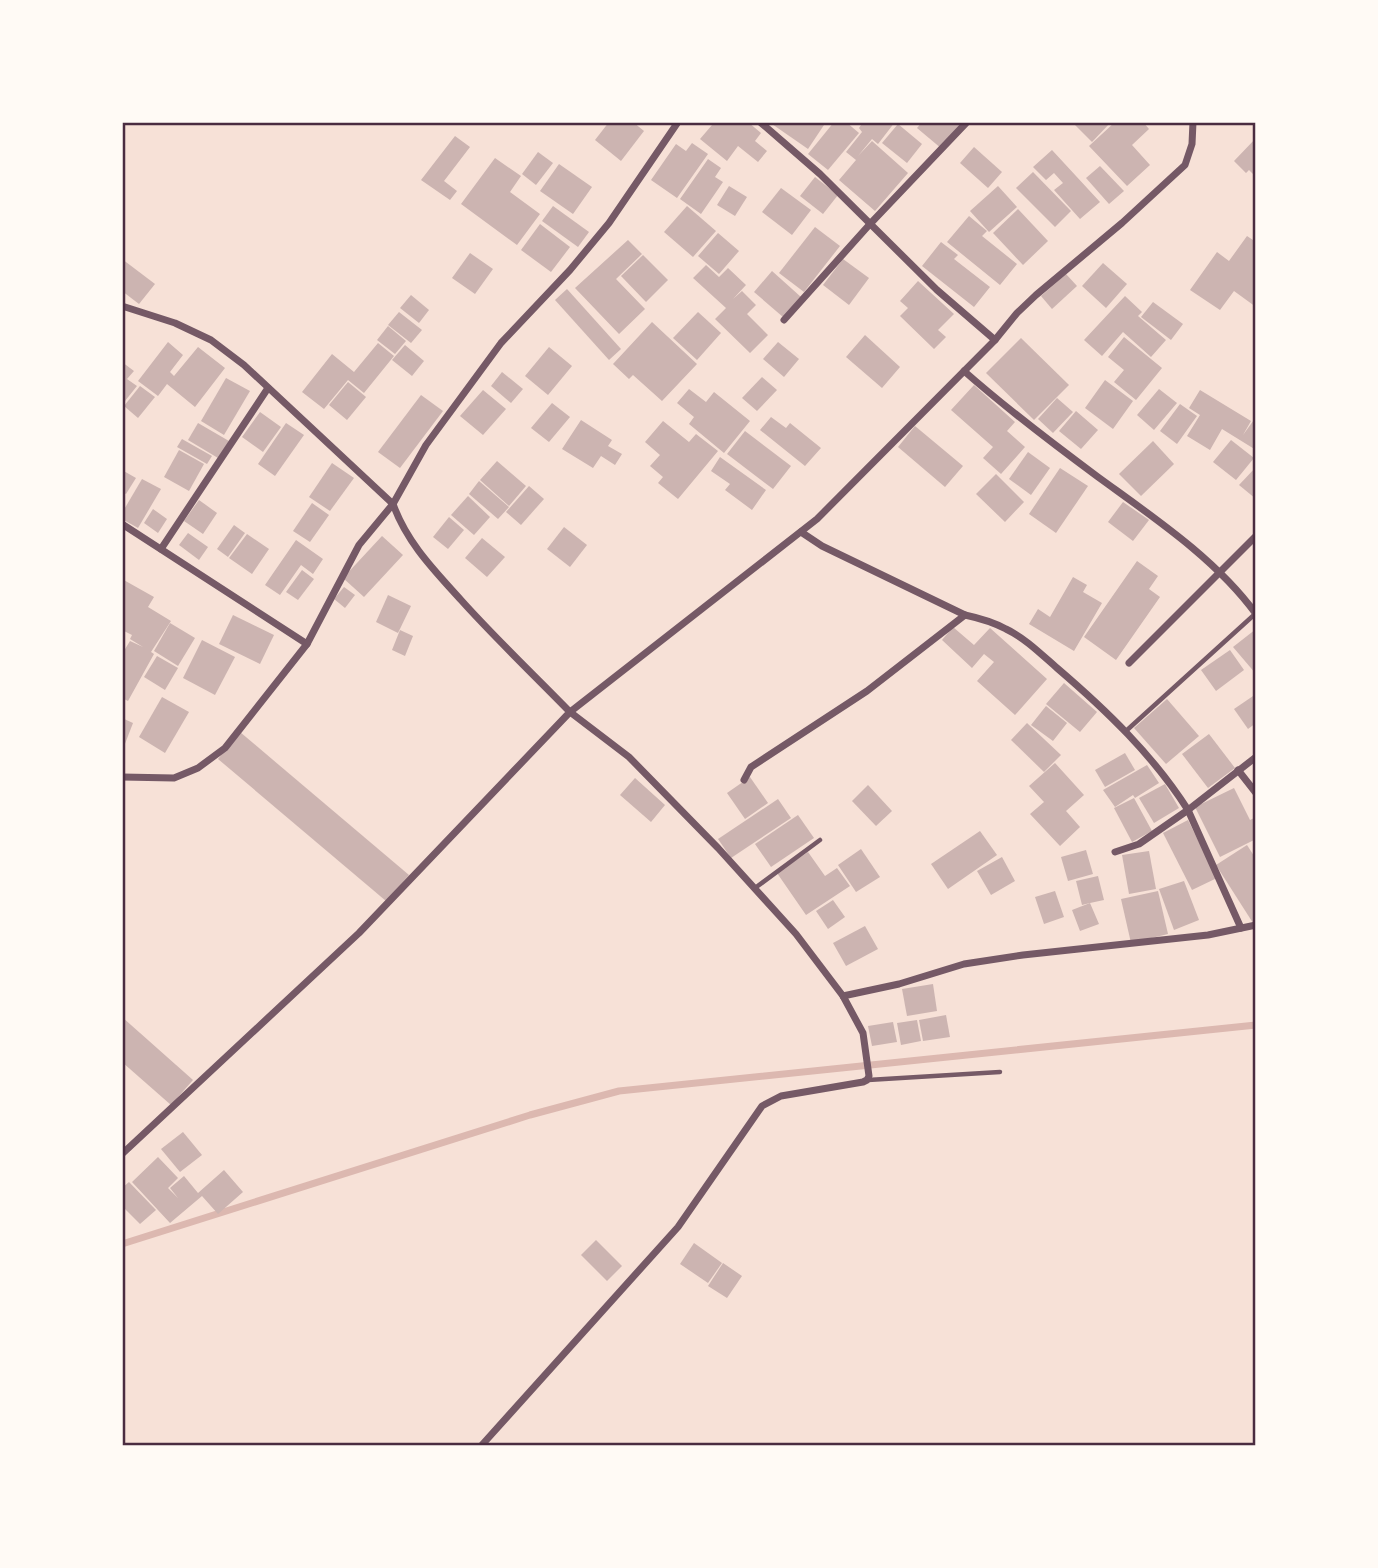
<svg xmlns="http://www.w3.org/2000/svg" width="1378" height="1568" viewBox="0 0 1378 1568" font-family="Poppins,sans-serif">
<rect width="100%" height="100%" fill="#f7e1d7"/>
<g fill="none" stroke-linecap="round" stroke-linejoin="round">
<path stroke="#dcb8b0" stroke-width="7" d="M122,1244L530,1115L619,1091L1256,1025"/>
</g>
<g fill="#ccb4b1">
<path d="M609,122H633L644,131L621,161L595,140Z"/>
<path d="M709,122H748L761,133L755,141L767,151L758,162L738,146L727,161L700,139L712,125Z"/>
<path d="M773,122H826L808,149L772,124Z"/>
<path d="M834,122H846L859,133L828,170L808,154Z"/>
<path d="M863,122H895L878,144L872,139L858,156L872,141L908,173L875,211L839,180L856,160L846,152L862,132L859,128Z"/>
<path d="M922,122H964L942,149L917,128Z"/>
<path d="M1072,122H1111L1092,142Z"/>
<path d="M1115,122H1143L1149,129L1132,145L1150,165L1127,186L1089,146Z"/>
<path d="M898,124L922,144L907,163L882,143Z"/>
<path d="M455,136L470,147L444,181L457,191L450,200L421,180Z"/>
<path d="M1256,138V177L1249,170L1246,173L1234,161Z"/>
<path d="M692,143L708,154L677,198L651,180L676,144L686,151Z"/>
<path d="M974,147L1002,172L988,188L960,163Z"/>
<path d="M1052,150L1100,202L1080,219L1054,190L1063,183L1054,173L1046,180L1033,167Z"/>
<path d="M538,152L553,163L536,185L522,174Z"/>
<path d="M495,158L521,176L510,192L540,214L517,245L461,204Z"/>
<path d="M708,159L721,168L715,177L723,182L701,214L680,199Z"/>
<path d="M559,164L592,187L573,214L540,191Z"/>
<path d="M1100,166L1124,191L1109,204L1086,178Z"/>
<path d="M1033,172L1071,211L1055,227L1016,188Z"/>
<path d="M815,177L838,195L823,214L800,196Z"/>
<path d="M729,186L747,197L735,216L717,205Z"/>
<path d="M998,186L1017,207L989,232L970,211Z"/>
<path d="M781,188L811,210L792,235L762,212Z"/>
<path d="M553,206L589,232L578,247L542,221Z"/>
<path d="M687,206L716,231L693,257L664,232Z"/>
<path d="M1018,209L1048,241L1023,265L993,233Z"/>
<path d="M969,216L987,231L982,236L1017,264L1000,285L947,242Z"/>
<path d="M540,224L570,247L551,272L521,250Z"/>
<path d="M815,227L840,246L804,292L779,273Z"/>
<path d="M718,233L739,251L719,274L698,256Z"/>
<path d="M1247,236L1256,242V307L1234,291L1220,310L1190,290L1217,252L1229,261Z"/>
<path d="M628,240L642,254L616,279L645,309L619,334L575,288Z"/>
<path d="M941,242L958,255L954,259L990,287L974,307L922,266Z"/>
<path d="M470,253L493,269L475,294L452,278Z"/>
<path d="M643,255L668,280L646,302L621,276Z"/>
<path d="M122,259L155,284L139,304L122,291Z"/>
<path d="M843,259L869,278L849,305L823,285Z"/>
<path d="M1103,263L1127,284L1106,308L1082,286Z"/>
<path d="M706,265L719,277L728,268L746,285L733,299L742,291L756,305L747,314L768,335L750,353L715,319L726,308L693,278Z"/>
<path d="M772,271L801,297L783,317L754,292Z"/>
<path d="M1066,274L1077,286L1052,309L1041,296Z"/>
<path d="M918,281L954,314L938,330L946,337L934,349L900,316L908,308L900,301Z"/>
<path d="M567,289L621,349L609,360L555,300Z"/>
<path d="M411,295L429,310L419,323L400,308Z"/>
<path d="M1125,296L1142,312L1138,316L1166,340L1151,357L1123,332L1102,356L1084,340Z"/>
<path d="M1153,302L1183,324L1171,340L1141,317Z"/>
<path d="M399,312L422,330L411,343L388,325Z"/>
<path d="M698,312L721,333L697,360L673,338Z"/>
<path d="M652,322L697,364L662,401L633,375L629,379L613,364Z"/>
<path d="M388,326L406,341L395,354L377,340Z"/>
<path d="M865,335L900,367L882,388L846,357Z"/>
<path d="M1124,337L1162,368L1136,400L1114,382L1124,370L1108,357Z"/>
<path d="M1021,338L1069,385L1034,420L986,373Z"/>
<path d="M168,342L183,355L170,372L174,376L198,347L225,368L195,407L167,384L158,396L138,381Z"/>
<path d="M778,342L799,359L784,377L763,359Z"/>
<path d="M378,343L394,356L364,393L348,380L324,409L302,392L332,354L354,372Z"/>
<path d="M405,345L424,361L412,376L392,360Z"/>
<path d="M549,347L572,366L548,395L525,376Z"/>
<path d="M122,362L134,371L127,379L137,386L125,401L122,399Z"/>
<path d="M502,372L523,389L511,403L491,386Z"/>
<path d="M762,377L777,390L757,411L742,398Z"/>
<path d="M226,378L250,391L224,435L201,421Z"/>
<path d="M1105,380L1133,401L1113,429L1085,408Z"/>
<path d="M348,382L366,397L347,420L329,405Z"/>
<path d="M974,385L1015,422L1007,431L1025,447L1001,474L983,458L993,447L951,410Z"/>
<path d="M140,386L155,397L138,418L124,406Z"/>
<path d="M689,389L706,402L714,392L750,421L724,453L689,424L694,417L677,403Z"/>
<path d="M1159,389L1177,403L1154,430L1137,415Z"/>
<path d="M483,390L506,409L483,435L460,416Z"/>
<path d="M1200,390L1251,421L1243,435L1256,417V450L1222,429L1210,450L1187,436L1200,415L1189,408Z"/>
<path d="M421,395L443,411L400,468L378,452Z"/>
<path d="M1057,398L1073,412L1053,433L1038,419Z"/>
<path d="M552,403L570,417L549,442L531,428Z"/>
<path d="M1180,404L1197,416L1177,444L1160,431Z"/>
<path d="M1076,411L1098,430L1081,449L1059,431Z"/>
<path d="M260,412L281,427L263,452L242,437Z"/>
<path d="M771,417L786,428L790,423L821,448L805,466L760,430Z"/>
<path d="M581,420L612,440L608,446L622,454L615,465L601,456L593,468L562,449Z"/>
<path d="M663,421L689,442L696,434L718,451L678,499L658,483L663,477L650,466L660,455L645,442Z"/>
<path d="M198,423L229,441L218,458L188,440Z"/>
<path d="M286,423L304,435L275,476L258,464Z"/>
<path d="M915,426L963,466L945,487L898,447Z"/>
<path d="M745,431L791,466L773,489L727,454Z"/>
<path d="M182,439L212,456L207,464L177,447Z"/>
<path d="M1231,440L1254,458L1236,480L1213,462Z"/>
<path d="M1153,441L1174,464L1141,496L1119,474Z"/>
<path d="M179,450L204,464L189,491L164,477Z"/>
<path d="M1028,452L1050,468L1031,495L1009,479Z"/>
<path d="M720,457L766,490L752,510L725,490L730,484L711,471Z"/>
<path d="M497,461L526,486L509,506L480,480Z"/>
<path d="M332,463L354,478L330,511L309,497Z"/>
<path d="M1256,467V499L1239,485Z"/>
<path d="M1060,468L1088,486L1056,533L1029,514Z"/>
<path d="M122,470L136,478L126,494L122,492Z"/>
<path d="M996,474L1024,502L1005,522L976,494Z"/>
<path d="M142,479L161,489L138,528L122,519V513Z"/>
<path d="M479,481L509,507L498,519L469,494Z"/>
<path d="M529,486L544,499L521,525L506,512Z"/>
<path d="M468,496L490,517L474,535L451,515Z"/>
<path d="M199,500L217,513L203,534L184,521Z"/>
<path d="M1123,502L1149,520L1133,541L1108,522Z"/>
<path d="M312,503L329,515L310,542L293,531Z"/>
<path d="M153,509L167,519L158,533L144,523Z"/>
<path d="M449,517L464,530L448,549L433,537Z"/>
<path d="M234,525L245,533L228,557L217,549Z"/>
<path d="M564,527L587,545L570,567L547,549Z"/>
<path d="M188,533L208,547L199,560L179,545Z"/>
<path d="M247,534L269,549L252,574L229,558Z"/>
<path d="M382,536L403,555L364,597L343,578Z"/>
<path d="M482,538L505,557L487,577L465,558Z"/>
<path d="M296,540L323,559L313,574L301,565L280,595L265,585Z"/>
<path d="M1137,561L1158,576L1149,589L1160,597L1116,660L1084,637Z"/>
<path d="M302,570L314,579L298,600L286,592Z"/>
<path d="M1073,577L1087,585L1083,592L1102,603L1074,651L1029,624L1038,609L1050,617Z"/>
<path d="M122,579L154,597L148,607L171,621L151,652L154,654L128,701L122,698V654L130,641L143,647L130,639L132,635L122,630Z"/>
<path d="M344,587L355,595L345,608L334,599Z"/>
<path d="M388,595L411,606L398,633L376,622Z"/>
<path d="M233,615L274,635L260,664L219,644Z"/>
<path d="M170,623L195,638L178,666L154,651Z"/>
<path d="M953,627L974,645L990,628L1047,679L1015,715L977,681L994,662L984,654L972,668L942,640Z"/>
<path d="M1256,629V674L1233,647Z"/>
<path d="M400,630L413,636L405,656L392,650Z"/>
<path d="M202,640L235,657L215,695L183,678Z"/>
<path d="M1230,650L1244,670L1216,691L1201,670Z"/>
<path d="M157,656L178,668L165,690L144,677Z"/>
<path d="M1064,683L1097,712L1080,732L1046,704Z"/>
<path d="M1256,694V723L1248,729L1234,709Z"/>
<path d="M162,697L189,712L165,753L139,737Z"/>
<path d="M1167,699L1199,736L1166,764L1134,728Z"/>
<path d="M1046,706L1067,723L1053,741L1031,725Z"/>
<path d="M122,718L133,723L123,749H122Z"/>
<path d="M1027,723L1061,755L1044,772L1011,740Z"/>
<path d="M240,732L409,875L386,901L218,759Z"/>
<path d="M1209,734L1235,768L1208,788L1182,754Z"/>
<path d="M1125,753L1135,770L1105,787L1095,770Z"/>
<path d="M1055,763L1084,795L1066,811L1080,827L1060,846L1030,814L1044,802L1029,786Z"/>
<path d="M1147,765L1159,783L1135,798L1133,795L1115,807L1103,790Z"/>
<path d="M750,777L768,803L745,819L727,793Z"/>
<path d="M635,778L665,805L651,822L620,795Z"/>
<path d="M1165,784L1179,808L1154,823L1139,798Z"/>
<path d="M868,785L892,811L876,826L852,801Z"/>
<path d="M1234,788L1250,820L1256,817V839L1220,857L1195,807Z"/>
<path d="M1134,798L1152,831L1132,842L1114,808Z"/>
<path d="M778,799L791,818L731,858L718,839Z"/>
<path d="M798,815L814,838L771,867L755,844Z"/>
<path d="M1188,820L1217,878L1192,890L1163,833Z"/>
<path d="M980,831L997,855L948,889L931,864Z"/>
<path d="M1247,845L1256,859V921L1253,923L1216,865Z"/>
<path d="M861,849L880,877L856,892L838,865Z"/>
<path d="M1086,850L1093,874L1068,881L1061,857Z"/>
<path d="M1149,851L1156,889L1129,894L1122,855Z"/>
<path d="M808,852L825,876L837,868L850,886L806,915L777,873Z"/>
<path d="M1002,857L1015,881L991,895L977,871Z"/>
<path d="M1098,876L1104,900L1090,903L1099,924L1080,931L1072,910L1090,903L1082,905L1076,881Z"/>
<path d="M1184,881L1199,920L1174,930L1159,889Z"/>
<path d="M1055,891L1064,917L1044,924L1035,897Z"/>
<path d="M1158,891L1168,934L1131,943L1121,899Z"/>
<path d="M833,900L845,917L828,929L816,911Z"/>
<path d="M865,926L878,949L846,966L833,943Z"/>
<path d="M933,984L937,1011L907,1016L902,989Z"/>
<path d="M946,1015L950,1037L923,1041L919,1020Z"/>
<path d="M122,1017L193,1080L171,1105L122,1062Z"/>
<path d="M917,1020L921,1041L901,1045L897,1023Z"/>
<path d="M893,1022L897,1042L872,1046L868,1026Z"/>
<path d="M183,1132L202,1155L180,1172L161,1149Z"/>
<path d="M158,1157L178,1178L168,1188L178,1198L170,1188L184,1176L198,1193L224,1170L243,1192L218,1214L202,1196L170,1223L132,1182Z"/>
<path d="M129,1182L156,1210L140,1224L122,1206V1188Z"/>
<path d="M596,1240L622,1266L607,1281L581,1255Z"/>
<path d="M694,1243L722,1263L708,1283L680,1264Z"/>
<path d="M723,1263L742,1276L727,1298L708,1286Z"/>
</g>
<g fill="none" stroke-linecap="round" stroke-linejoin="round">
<g stroke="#755966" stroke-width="4.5">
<path d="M1126,731L1255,614"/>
<path d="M755,888L820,840"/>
<path d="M868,1080L1000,1072"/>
</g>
<g stroke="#755966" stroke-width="7">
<path d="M760,122L820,174L937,290L995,340"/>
<path d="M122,306L175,323L211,340L244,365L393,504C407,543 434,570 461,600C496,639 534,675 570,712L359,933L122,1154"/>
<path d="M784,320L870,224L967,122"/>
<path d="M964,371C1007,409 1052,443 1098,477C1153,517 1216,559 1256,614"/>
<path d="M122,524L307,644"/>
<path d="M801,532L822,546L965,615"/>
<path d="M161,549L268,388"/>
<path d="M1129,663L1256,536"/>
<path d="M1238,770L1256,793"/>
<path d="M122,777L174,778L198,768L225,748L307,644L359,545L393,504L426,445L501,343L570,270L609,223L678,122"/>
<path d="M744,780L751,767L867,691L965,615C979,618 993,622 1006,629C1025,638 1041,654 1057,668C1106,710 1153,755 1188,810L1256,757"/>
<path d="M1115,852L1139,844L1188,810L1241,928"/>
<path d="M843,996L899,984L964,964L1023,955L1208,935L1256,925"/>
<path d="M481,1446L678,1227L762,1106L781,1096L863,1082L867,1080L869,1076L863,1033L843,996L796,934L718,848L629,757L570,712L817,519L995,340L1017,313L1036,295L1122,223L1185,165L1192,144L1193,122"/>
</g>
</g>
<rect width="1378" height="1568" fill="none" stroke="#fffaf5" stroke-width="248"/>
<rect x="124" y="124" width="1130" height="1320" fill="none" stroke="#4a2c40" stroke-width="2.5"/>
</svg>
